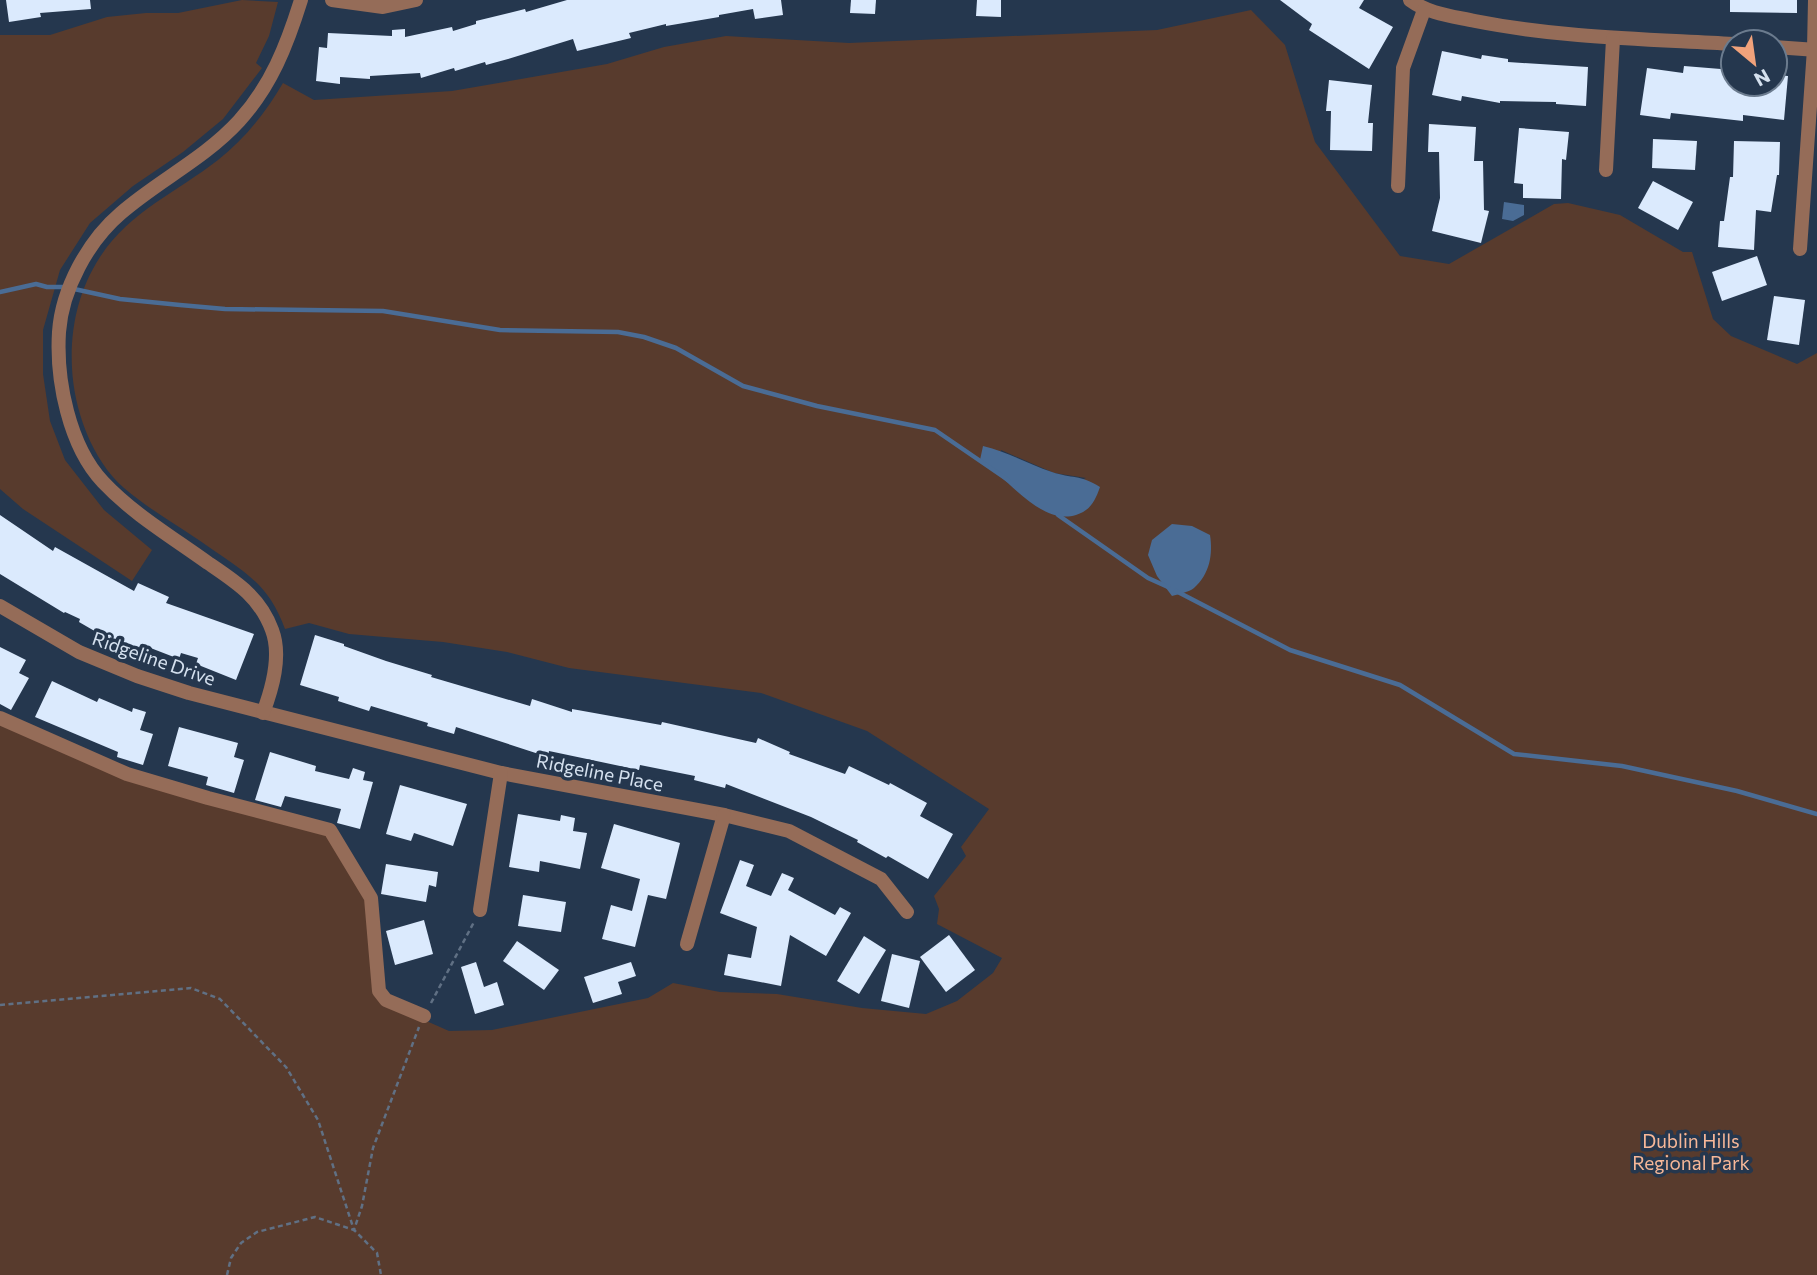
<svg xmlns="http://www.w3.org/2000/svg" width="1817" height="1275" viewBox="0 0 1817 1275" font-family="Commissioner,sans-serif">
<rect width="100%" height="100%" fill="#25374e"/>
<g fill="#583b2d" fill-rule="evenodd">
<path d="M242,0L278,2L269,36L256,63L262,68L223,119L183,152L133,186L90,223L60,270L43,330V374L50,421L65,460L104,510L152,550L132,581L23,509L0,489V35H50L107,17L146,13H178Z"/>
<path d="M1251,10L1285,45L1315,142L1400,256L1449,264L1554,204L1568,203L1620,215L1683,252H1692L1713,319L1731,336L1797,364L1817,353V1275H0V721L88,760L327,830L368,900L388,1004L449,1031L492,1030L648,998L673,983L720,992L777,994L862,1008L926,1014L957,1001L993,973L1002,958L937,924L939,909L934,896L966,856L961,847L989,809L867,731L761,693L569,668L507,652L443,642L349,634L309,623L285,629C270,588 251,576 216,552C186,530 152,512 124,488C92,460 74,410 72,368C70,329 78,291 100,257C129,212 177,192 218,160C245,139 266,112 283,83L314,100L452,91L607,64L664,47L726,36L849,43L1157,30ZM1001,450L1054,473L1086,478L1032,502L996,470Z"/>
</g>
<g fill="#4a6c95">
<path d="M1504,202L1524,205V215L1513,221L1502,219Z"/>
<path d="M983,446C1008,452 1028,464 1052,472C1072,479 1080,474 1100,487C1095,501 1091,510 1076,515C1041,526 1008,478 980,460Z"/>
<path d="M1172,524L1192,526L1210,535C1213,554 1210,574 1194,588C1189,592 1179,594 1172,596L1157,576L1148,555L1152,540Z"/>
</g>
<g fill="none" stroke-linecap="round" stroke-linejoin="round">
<g stroke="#4a6c95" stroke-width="4.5">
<path d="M0,292L36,284L47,287H65L120,299L180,305L225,309L383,311L500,330L618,332L644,337L676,348L743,386L817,406L935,430L1008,480"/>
<path d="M1058,515L1148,578L1168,587"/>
<path d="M1176,591L1290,650L1400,685L1514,754L1622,766L1737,791L1817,814"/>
</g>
</g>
<g fill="#dbeafd">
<path d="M6,0H90L91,9L40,13L41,17L9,22Z"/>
<path d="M567,0H781L783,15L755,19L753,9L719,15V17L666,26V24L629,33L631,38L577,51L573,39L508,59L486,65L485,62L455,71L454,68L421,78L420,73L370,76V79L340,77V84L316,81L319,47L327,48L328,33L392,36V30L405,29V37L452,27L453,31L476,24V21L525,9L526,12Z"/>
<path d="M851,0H876L875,14L850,13Z"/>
<path d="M977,0H1001V17L976,16Z"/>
<path d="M1280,0H1364L1359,8L1393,27L1369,69L1309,30L1312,24Z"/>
<path d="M1730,0H1797V13L1730,12Z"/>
<path d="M1442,51L1481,59L1482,55L1508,59V62L1588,67L1586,106L1556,104V102L1500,101V103L1462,96L1461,101L1432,95Z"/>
<path d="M1684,66L1733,70V84H1775V75L1788,76L1784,120L1743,115V121L1671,113L1670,119L1640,115L1647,68L1683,73Z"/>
<path d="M1329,80L1372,85L1368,123H1373L1372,151L1330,150L1331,111H1326Z"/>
<path d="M1429,124L1476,127L1474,161H1483L1484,210L1489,211L1481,243L1432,231L1440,198L1439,152H1428Z"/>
<path d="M1519,128L1569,132L1566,160L1562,159L1561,199L1523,198V184L1514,183Z"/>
<path d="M1653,139L1697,141L1695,170L1652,168Z"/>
<path d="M1734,141L1780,142L1779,175H1777L1771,212L1756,210L1754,250L1718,247L1720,221H1724L1730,177H1733Z"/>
<path d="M1653,181L1693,202L1678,230L1638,208Z"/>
<path d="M1757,256L1767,285L1722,301L1712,272Z"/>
<path d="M1774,296L1805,300L1799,345L1767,340Z"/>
<path d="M0,515L53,551L55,547L134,591L138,583L169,597L166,603L254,634L236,680L196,664L198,658L181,653L179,659L148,647L145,652L98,633L79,622L80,619L65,612L64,613L0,574Z"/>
<path d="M315,635L344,644V646L386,661L432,675L431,677L530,706L532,699L572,712V709L661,725L662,722L756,743L758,738L790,752L789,754L845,774L849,766L889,785L890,783L927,803L920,816L953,834L928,879L888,856L886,858L857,842L858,840L811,817L726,784L725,788L694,780L695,776L640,765L639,770L549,751L548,757L456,727L454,734L427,726L428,723L371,706L369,711L338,701L339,697L300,685Z"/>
<path d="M0,647L26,660L19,673L29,678L11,710L0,704Z"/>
<path d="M52,681L97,702L99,698L132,712L133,708L146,712L140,730L153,734L143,765L117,757L118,752L35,717Z"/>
<path d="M179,727L238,743L234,757L244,760L234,793L206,785L208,777L168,766Z"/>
<path d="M270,752L316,766L315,771L349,779L353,768L365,772L363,780L373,782L360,829L337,823L341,809L285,796L281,807L255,800Z"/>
<path d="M400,785L467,804L453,846L414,833L411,841L386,834Z"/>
<path d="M518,814L560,821L561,815L575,818L573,831L587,833L580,869L540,861L539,872L509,867Z"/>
<path d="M614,824L680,843L666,899L648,895L635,947L602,939L611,905L632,911L640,879L601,868Z"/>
<path d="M740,860L754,865L746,886L771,896L782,873L794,878L788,890L835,915L840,907L851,913L826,956L790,935L781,986L724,975L728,954L751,958L757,927L720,913Z"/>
<path d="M386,864L438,872L436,887L429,885L426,902L381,894Z"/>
<path d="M523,895L566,902L561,932L518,926Z"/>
<path d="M424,920L433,954L395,965L386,931Z"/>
<path d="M949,935L975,970L946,992L920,957Z"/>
<path d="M864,936L886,950L859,994L837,981Z"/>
<path d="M517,941L559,970L544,990L503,961Z"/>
<path d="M892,954L920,961L909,1008L881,1001Z"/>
<path d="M476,962L484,987L497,982L504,1005L475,1014L461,967Z"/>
<path d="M631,962L636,976L618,982L622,994L593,1003L584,977Z"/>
</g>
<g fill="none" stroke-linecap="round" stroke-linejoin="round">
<g stroke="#607084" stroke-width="2.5" stroke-dasharray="5 3.5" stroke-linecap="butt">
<path d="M431,1003L474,922"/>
<path d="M0,1005L191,988L220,999L286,1067L318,1120L354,1230L377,1253L381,1275"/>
<path d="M227,1275L231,1258L241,1243L257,1232L315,1217L354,1230L362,1206L373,1148L419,1027"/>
</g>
<g stroke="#956c58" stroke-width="14">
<path d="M332,0L383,7L416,0"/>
<path d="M1410,0C1429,14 1452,16 1475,21C1561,38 1647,39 1733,44"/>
<path d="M1775,47L1817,50"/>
<path d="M1606,170L1613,39"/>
<path d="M1398,186L1403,68L1424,10"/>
<path d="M1800,249L1814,49L1815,0"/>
<path d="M0,606L79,652L137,676L189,693L501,773L724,815L789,831L881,879L907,912"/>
<path d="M263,713C272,689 282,656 272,630C260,597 236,582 208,563C172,537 133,514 103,482C69,446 56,380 59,332C62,289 88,241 121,213C159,180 204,159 239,121C271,86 287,45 301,0"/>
<path d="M0,718L127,774L208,798L330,830L371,898L379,991L386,1000L424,1016"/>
<path d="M480,910L501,773"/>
<path d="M687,944L724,815"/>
</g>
</g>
<g text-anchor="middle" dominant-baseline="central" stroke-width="7" stroke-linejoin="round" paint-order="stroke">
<g font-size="19" fill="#d5e1ef" stroke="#25374e">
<text transform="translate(154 658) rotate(19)">Ridgeline Drive</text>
<text transform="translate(600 772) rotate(11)">Ridgeline Place</text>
</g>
<g font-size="19" fill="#f6b798" stroke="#25374e">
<text x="1691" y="1140">Dublin Hills<tspan x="1691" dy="22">Regional Park</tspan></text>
</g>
</g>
<g transform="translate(1754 63) rotate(151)"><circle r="33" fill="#25374e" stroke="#6b7b8e" stroke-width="2"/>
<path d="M0-5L12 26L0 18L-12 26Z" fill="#f1a27b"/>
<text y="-10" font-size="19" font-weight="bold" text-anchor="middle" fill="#d5e1ef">N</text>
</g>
</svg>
